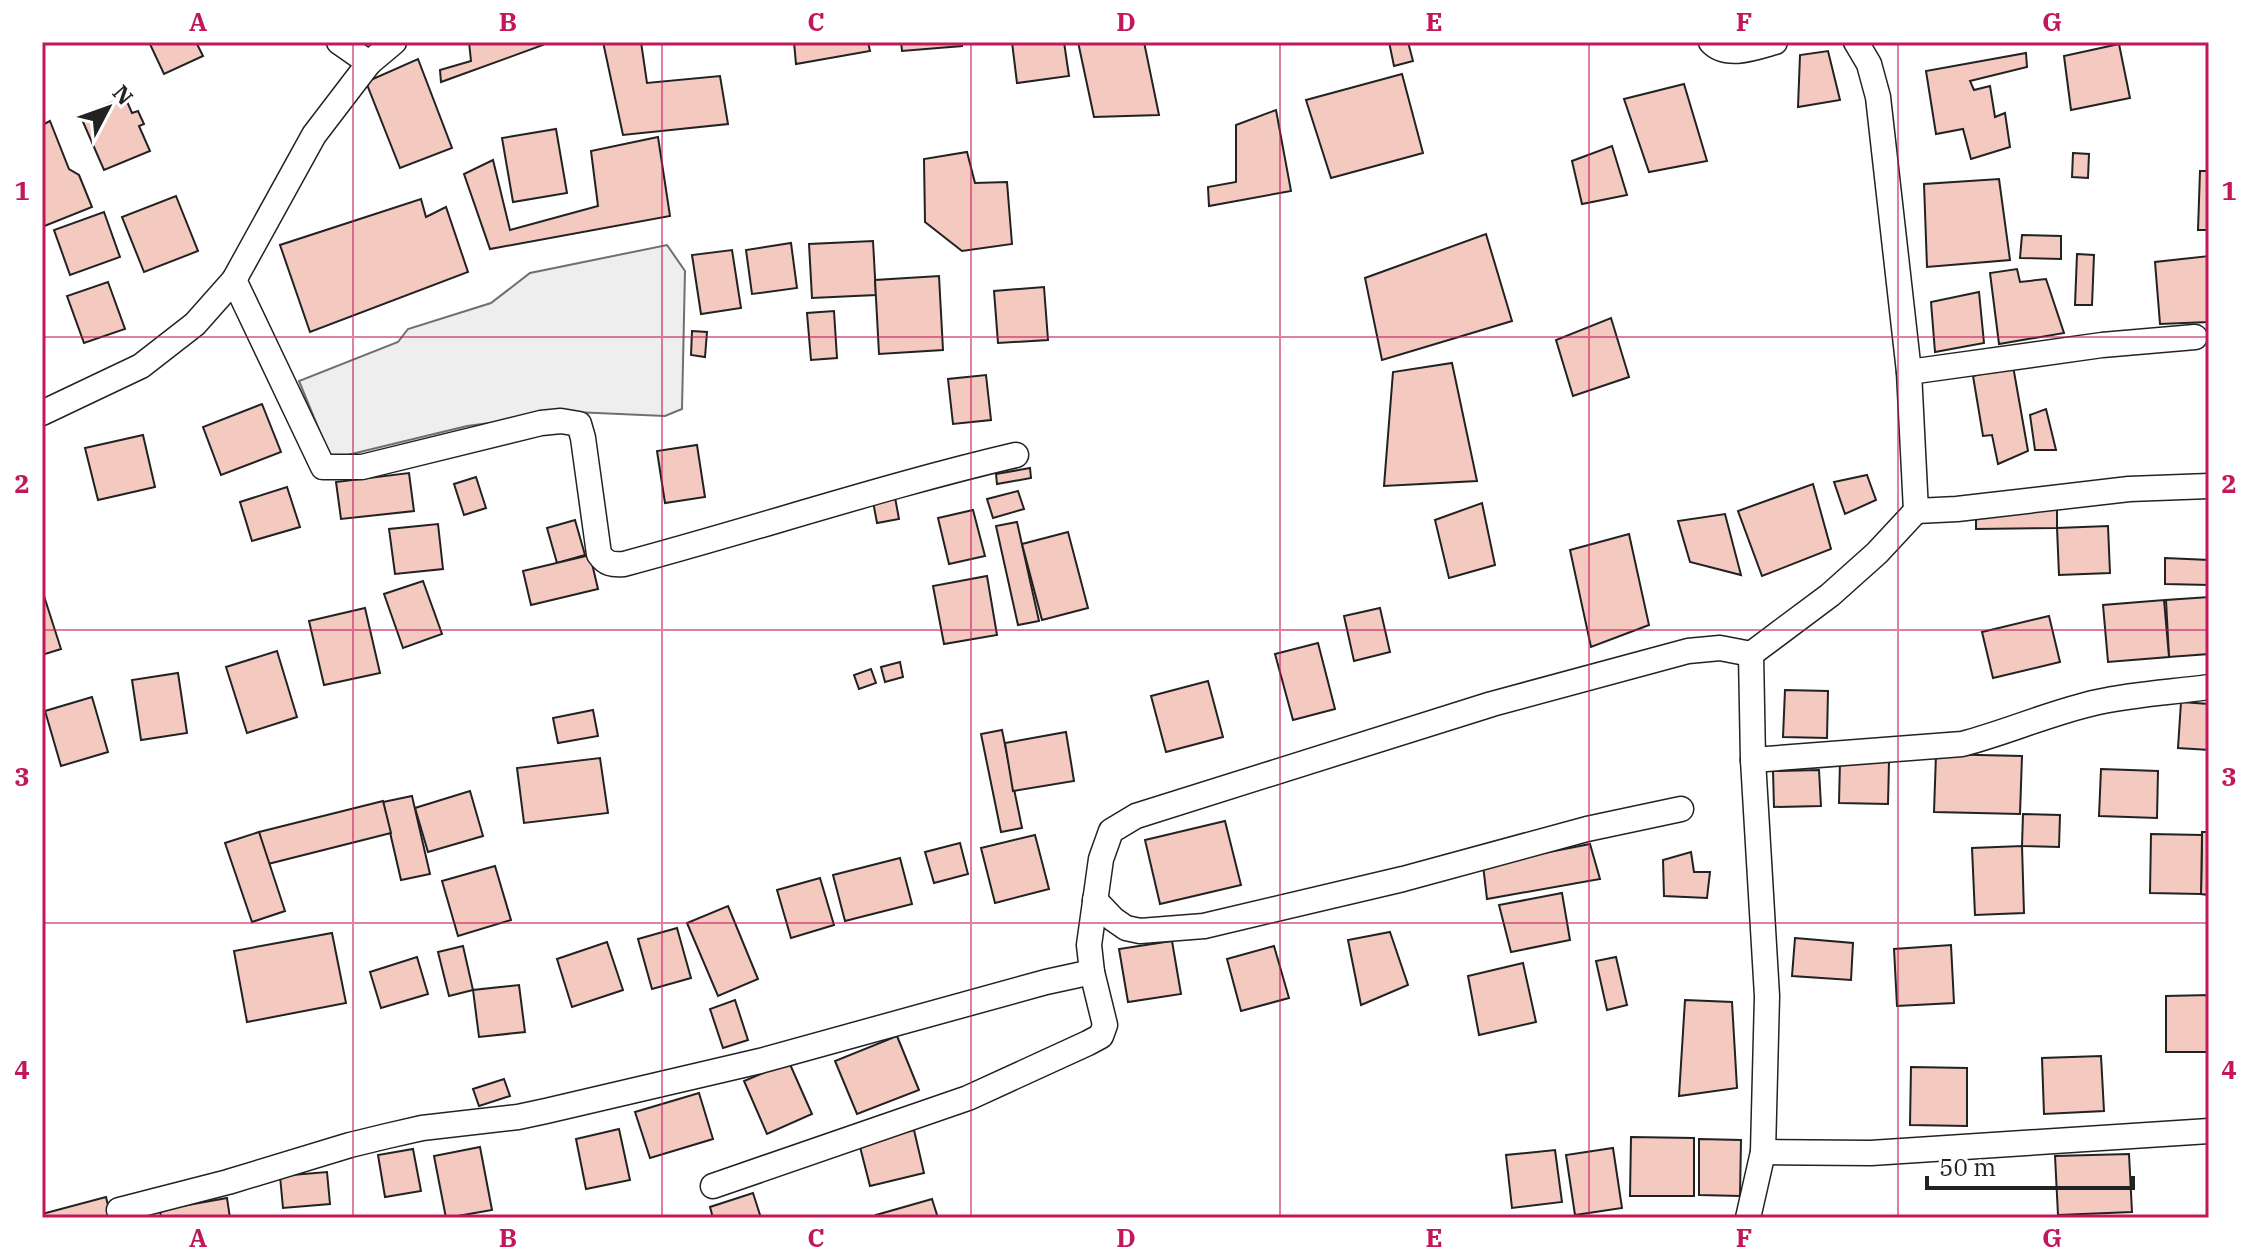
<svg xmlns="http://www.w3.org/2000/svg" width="2251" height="1260" viewBox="0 0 2251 1260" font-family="'IBM Plex Serif',serif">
<rect width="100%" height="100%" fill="#fff"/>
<path fill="#eee" stroke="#6f6f6f" stroke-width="2" d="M667,245L685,271L682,409L665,416L574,412L467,426L331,459L299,381L398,342L408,329L491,303L530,273Z"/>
<g fill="#f3c9c0" stroke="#222" stroke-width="2">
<path d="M149,42H196L203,56L164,74Z"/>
<path d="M469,42H542L543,45L441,82L440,70L471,61Z"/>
<path d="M603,42H641L647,83L720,76L728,124L623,135Z"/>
<path d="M794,42H868L870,51L796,64Z"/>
<path d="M901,42H962V46L902,51Z"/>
<path d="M1012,42H1064L1069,76L1017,83Z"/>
<path d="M1078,42H1144L1159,115L1094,117Z"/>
<path d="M1389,42H1408L1413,61L1394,66Z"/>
<path d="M2119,44L2130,98L2071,110L2064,56Z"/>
<path d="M1828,51L1840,100L1798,107L1800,55Z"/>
<path d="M2026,53L2027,67L1970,81L1974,90L1990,86L1995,117L2005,113L2010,147L1971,159L1963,129L1936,134L1926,71Z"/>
<path d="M418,59L452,148L400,168L366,82Z"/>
<path d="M1402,74L1423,153L1331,178L1306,100Z"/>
<path d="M1684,84L1707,161L1649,172L1624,99Z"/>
<path d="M125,97L132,113L138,111L144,124L139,126L150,151L104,170L80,115Z"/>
<path d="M1276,110L1291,191L1209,206L1208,187L1236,182V125Z"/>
<path d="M50,121L69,169L79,175L92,207L42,227V125Z"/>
<path d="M556,129L567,193L513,202L502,138Z"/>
<path d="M658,137L670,216L490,249L464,174L493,160L510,230L598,206L591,151Z"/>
<path d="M1612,146L1627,195L1582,204L1572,161Z"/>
<path d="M967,152L975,183L1007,182L1012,244L962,251L925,222L924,159Z"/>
<path d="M2073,153L2089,154L2088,178L2072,177Z"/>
<path d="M2200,171H2209V230H2198Z"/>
<path d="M1999,179L2010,260L1927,267L1924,184Z"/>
<path d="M176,196L198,251L144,272L122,217Z"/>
<path d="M421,199L426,217L446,207L468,272L310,332L280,245Z"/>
<path d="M104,212L120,257L70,275L54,230Z"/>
<path d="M1486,234L1512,321L1382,360L1365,278Z"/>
<path d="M2022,235L2061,236V259L2020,258Z"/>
<path d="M873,241L876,295L812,298L809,244Z"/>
<path d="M791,243L797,288L752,294L746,250Z"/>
<path d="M732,250L741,308L701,314L692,255Z"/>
<path d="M2077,254L2094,255L2092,305H2075Z"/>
<path d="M2209,256V322L2160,324L2155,262Z"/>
<path d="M2017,269L2020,282L2046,279L2064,333L1999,344L1990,273Z"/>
<path d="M939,276L943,350L879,354L875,280Z"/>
<path d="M108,282L125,329L84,343L67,296Z"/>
<path d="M1044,287L1048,340L998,343L994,291Z"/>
<path d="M1979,292L1984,343L1935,352L1931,302Z"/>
<path d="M834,311L837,358L811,360L807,313Z"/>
<path d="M1611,318L1629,377L1573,396L1556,340Z"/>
<path d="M692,331L707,332L705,357L691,355Z"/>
<path d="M1452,363L1477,481L1384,486L1393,372Z"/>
<path d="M2013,366L2028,451L1998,464L1992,435L1983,436L1973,376Z"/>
<path d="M986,375L991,420L953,424L948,379Z"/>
<path d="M262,404L281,452L221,475L203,427Z"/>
<path d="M2046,409L2056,450H2035L2030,415Z"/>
<path d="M143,435L155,487L98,500L85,448Z"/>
<path d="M697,445L705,497L665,503L657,451Z"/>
<path d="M1030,468L1031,478L997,484L996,474Z"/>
<path d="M409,473L414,511L341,519L336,482Z"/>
<path d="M1867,475L1876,500L1845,514L1834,482Z"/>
<path d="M476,477L486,508L464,515L454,484Z"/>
<path d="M1813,484L1831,549L1762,576L1738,511Z"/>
<path d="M287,487L300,527L252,541L240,502Z"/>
<path d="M1018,491L1024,509L993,518L987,499Z"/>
<path d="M894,492L899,519L877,523L872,496Z"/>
<path d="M1482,503L1495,565L1449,578L1435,520Z"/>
<path d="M2057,509V528L1976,529V510Z"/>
<path d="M973,510L985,556L949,564L938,518Z"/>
<path d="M1725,514L1741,575L1690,562L1678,521Z"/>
<path d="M575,520L585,555L557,563L547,528Z"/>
<path d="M1017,522L1039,621L1018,625L996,526Z"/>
<path d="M438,524L443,569L395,574L389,529Z"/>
<path d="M2108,526L2110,573L2059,575L2057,528Z"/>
<path d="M1068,532L1088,608L1042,620L1022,544Z"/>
<path d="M1629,534L1649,625L1591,647L1570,550Z"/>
<path d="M590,555L598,589L531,605L523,571Z"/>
<path d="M2165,558L2209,560V585L2165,584Z"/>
<path d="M987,576L997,635L944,644L933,586Z"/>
<path d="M423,581L442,634L403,648L384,594Z"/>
<path d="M44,596L61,649L42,655V597Z"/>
<path d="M2209,597V654L2169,657L2166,600Z"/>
<path d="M2164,600L2169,657L2108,662L2103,605Z"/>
<path d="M365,608L380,673L324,685L309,621Z"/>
<path d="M1380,608L1390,652L1354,661L1344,616Z"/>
<path d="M2049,616L2060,662L1993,678L1982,632Z"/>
<path d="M1318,643L1335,709L1293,720L1275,654Z"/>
<path d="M277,651L297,717L247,733L226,667Z"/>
<path d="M900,662L903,677L885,682L881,667Z"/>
<path d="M871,669L876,683L859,689L854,675Z"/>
<path d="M178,673L187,733L141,740L132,680Z"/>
<path d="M1208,681L1223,737L1166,752L1151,696Z"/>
<path d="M1785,690L1828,691L1827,738L1783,737Z"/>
<path d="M92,697L108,752L61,766L45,711Z"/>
<path d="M2181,702L2209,704V750L2178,748Z"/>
<path d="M593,710L598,736L558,743L553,718Z"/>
<path d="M1002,730L1022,828L1001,832L981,734Z"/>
<path d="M1066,732L1074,781L1013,791L1005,743Z"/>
<path d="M1936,754L2022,756L2020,814L1934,812Z"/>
<path d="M600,758L608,813L524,823L517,768Z"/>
<path d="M1840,761L1889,762L1888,804L1839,803Z"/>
<path d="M2101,769L2158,771L2157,818L2099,816Z"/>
<path d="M1819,770L1821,806L1774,807L1773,771Z"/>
<path d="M470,791L483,836L428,852L415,808Z"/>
<path d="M412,796L430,874L401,880L383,802Z"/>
<path d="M383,801L391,833L268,864L259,832Z"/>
<path d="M2023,814L2060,815L2059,847L2022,846Z"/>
<path d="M1225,821L1241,885L1160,904L1145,840Z"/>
<path d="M259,832L285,911L252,922L225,843Z"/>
<path d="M2202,832H2209V895L2201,894Z"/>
<path d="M2151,834L2202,835L2201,894L2150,893Z"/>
<path d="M1035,835L1049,889L995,903L981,848Z"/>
<path d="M960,843L968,874L934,883L925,852Z"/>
<path d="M1590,844L1600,879L1487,899L1483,865Z"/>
<path d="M2022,846L2024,913L1975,915L1972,848Z"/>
<path d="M1691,852L1694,872H1710L1707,898L1664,896L1663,860Z"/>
<path d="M900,858L912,904L845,921L833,875Z"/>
<path d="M495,866L511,920L458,936L442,881Z"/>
<path d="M820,878L834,925L791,938L777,890Z"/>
<path d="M1562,893L1570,940L1511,952L1499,905Z"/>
<path d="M728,906L758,979L718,996L687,923Z"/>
<path d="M677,928L691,978L652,989L638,939Z"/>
<path d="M1390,932L1408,985L1361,1005L1348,940Z"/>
<path d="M332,933L346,1003L247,1022L234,951Z"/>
<path d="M1795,938L1853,943L1851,980L1792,976Z"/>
<path d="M1172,941L1181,994L1128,1002L1119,949Z"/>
<path d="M607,942L623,990L572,1007L557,959Z"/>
<path d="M1951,945L1954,1003L1897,1006L1894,949Z"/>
<path d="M463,946L473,990L449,996L438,952Z"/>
<path d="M1274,946L1289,998L1241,1011L1227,959Z"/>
<path d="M417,957L428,994L381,1008L370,972Z"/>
<path d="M1616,957L1627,1005L1607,1010L1596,961Z"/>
<path d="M1523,963L1536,1022L1479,1035L1468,976Z"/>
<path d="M519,985L525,1032L479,1037L473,990Z"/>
<path d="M2209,995V1052H2166V996Z"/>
<path d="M735,1000L748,1040L723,1048L710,1009Z"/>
<path d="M1685,1000L1732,1002L1737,1088L1679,1096Z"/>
<path d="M897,1036L919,1090L857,1114L835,1061Z"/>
<path d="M2101,1056L2104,1111L2044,1114L2042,1058Z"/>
<path d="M789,1062L812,1114L767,1134L744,1081Z"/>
<path d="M1911,1067L1967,1068V1126L1910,1125Z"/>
<path d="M504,1079L510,1096L479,1106L473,1089Z"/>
<path d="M699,1093L713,1139L650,1158L635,1112Z"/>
<path d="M619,1129L630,1180L586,1189L576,1139Z"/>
<path d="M914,1130L924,1173L870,1186L859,1143Z"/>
<path d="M1631,1137L1694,1138V1196H1630Z"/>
<path d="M1699,1139L1741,1140L1740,1196L1699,1195Z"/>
<path d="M480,1147L492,1210L446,1218L434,1156Z"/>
<path d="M1613,1148L1622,1208L1575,1215L1566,1155Z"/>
<path d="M413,1149L421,1191L385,1197L378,1155Z"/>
<path d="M1555,1150L1562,1202L1512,1208L1506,1155Z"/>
<path d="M2129,1154L2132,1212L2058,1215L2055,1156Z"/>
<path d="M327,1172L330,1204L283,1208L280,1176Z"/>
<path d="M753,1193L761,1218H713L710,1207Z"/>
<path d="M106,1197L111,1218H42V1214Z"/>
<path d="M227,1198L230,1218H161L160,1210Z"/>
<path d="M932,1199L938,1218H877L876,1215Z"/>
</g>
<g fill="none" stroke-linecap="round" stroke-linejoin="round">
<g stroke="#222" stroke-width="27">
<g id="minor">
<path d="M339,42L369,63"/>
<path d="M1711,42C1727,59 1757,47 1775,42"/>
<path d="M234,280L323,467H362L541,423L561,421L579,424L583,438L599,554C606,564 612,565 624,564C755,529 884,486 1016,455"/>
<path d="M1909,372L2102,345L2195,337"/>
<path d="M42,413L141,366L195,324L234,280L314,135L369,63L394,42"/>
<path d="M1916,511L1957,509L2129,489L2209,486"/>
<path d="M1753,760L1962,744C2008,732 2052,712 2098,702C2134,694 2173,692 2209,687"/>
<path d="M1095,900L1113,919L1126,928L1140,931L1204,926L1403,879L1587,829L1681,809"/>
<path d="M1763,1152L1871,1153L2209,1131"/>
<path d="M713,1186L968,1098L1088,1043L1101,1036L1105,1025L1092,972"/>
<path d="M119,1210L228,1182L350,1145L387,1136L422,1128L518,1117L546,1111L760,1061L1046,982L1092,972L1089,945L1101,859L1111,831L1136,816L1492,704L1688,651L1720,648L1751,654L1830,595L1877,553L1916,511L1909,372L1878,97L1869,64L1856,42"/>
<path d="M1748,1218L1763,1152L1767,996L1753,760L1751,654"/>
</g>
</g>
<use href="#minor" stroke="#fff" stroke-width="24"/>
</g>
<path fill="none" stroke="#c2185b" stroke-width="2" stroke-opacity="0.55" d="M353,42V1218M662,42V1218M971,42V1218M1280,42V1218M1589,42V1218M1898,42V1218M42,337H2209M42,630H2209M42,923H2209"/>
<rect width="2251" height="1260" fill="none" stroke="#ffffff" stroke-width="88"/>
<g transform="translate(108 108) rotate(49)" stroke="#ffffff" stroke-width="6" paint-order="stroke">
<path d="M0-6L14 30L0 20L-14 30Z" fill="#222222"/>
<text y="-12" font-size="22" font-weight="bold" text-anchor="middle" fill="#222222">N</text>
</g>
<path d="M1927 1176v12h206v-12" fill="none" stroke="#222222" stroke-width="4"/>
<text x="1939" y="1176" font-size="24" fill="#222222" stroke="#ffffff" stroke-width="6" paint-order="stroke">50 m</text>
<rect x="44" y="44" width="2163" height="1172" fill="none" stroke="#c2185b" stroke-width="3"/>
<g font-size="26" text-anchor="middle" font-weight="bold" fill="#c2185b">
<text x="198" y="31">A</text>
<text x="508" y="31">B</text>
<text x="816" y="31">C</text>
<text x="1126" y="31">D</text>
<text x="1434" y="31">E</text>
<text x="1744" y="31">F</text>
<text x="2052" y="31">G</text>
<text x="22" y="200">1</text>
<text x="2229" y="200">1</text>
<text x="22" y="493">2</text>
<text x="2229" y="493">2</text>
<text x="22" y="786">3</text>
<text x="2229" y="786">3</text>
<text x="22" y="1079">4</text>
<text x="2229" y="1079">4</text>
<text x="198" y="1247">A</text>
<text x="508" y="1247">B</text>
<text x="816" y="1247">C</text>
<text x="1126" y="1247">D</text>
<text x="1434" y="1247">E</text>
<text x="1744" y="1247">F</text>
<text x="2052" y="1247">G</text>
</g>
</svg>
